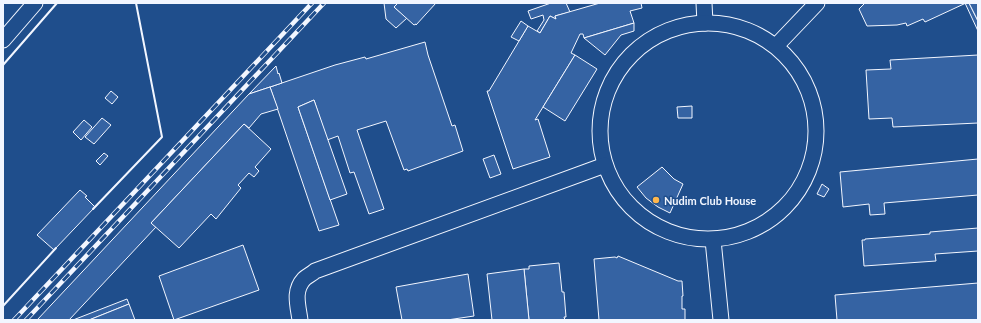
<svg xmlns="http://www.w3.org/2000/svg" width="981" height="323" viewBox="0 0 981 323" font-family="Lato,sans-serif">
<rect width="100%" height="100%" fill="#1f4e8c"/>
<g fill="#3563a3" stroke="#f2f6ff">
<path d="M384,3H396L397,4L394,7L407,18L396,28L386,19Z"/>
<path d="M396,3H436L416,25V24L414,25L394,7L397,4Z"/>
<path d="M551,3H566L570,12L555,16L556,19L550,16L540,33L537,31L544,20L543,15L531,19L528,11Z"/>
<path d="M600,3H641L642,8L630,11L634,23L584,38L583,34H580L571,53L575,55L535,120L538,119L550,157L513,169L487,91H489L528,26L540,33L550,16L556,19L555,16Z"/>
<path d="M865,3H966L925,22L923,19L907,26L906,23L897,25L867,26L859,9Z"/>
<path d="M965,3H969L978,21V31Z"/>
<path d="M969,3H978V21Z"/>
<path d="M521,21L528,26L519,41L511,37Z"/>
<path d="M634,23V31L621,35L605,55L584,38Z"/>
<path d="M425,42L428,55L452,126L455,125L463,151L408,171L407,169L404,170L386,121L357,130L384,209L369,214L354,172L350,173L338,136L327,140L314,100L298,107L339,225L319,231L270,87L335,65L365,57L366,59Z"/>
<path d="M575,55L597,69L565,121L543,107Z"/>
<path d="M978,55V123L893,127L892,118L869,119L866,70L891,69L890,60Z"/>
<path d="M276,66L278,74L279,73L282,83L249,94Z"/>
<path d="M270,87L278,109L261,114L249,128L244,124L151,223L156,227L69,320H37L249,94Z"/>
<path d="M111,91L118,97L112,104L105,98Z"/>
<path d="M314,100L347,194L330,200L298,107Z"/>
<path d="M692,106V118H678L677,107Z"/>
<path d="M102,118L111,125L94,144L85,137Z"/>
<path d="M84,120L92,127L81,140L73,132Z"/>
<path d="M244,124L271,149L255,167L259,171L254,177L249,173L238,185L241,188L216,219L211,214L179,248L151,223Z"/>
<path d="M104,153L108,156L100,165L96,161Z"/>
<path d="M494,155L501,174L490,178L483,159Z"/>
<path d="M978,159V195L884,203L885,214L870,215L869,204L843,207L840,172Z"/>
<path d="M662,167L674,179L683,184L670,213L658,207L646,198L637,187Z"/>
<path d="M822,184L829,189L824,197L817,194Z"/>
<path d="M80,190L87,196L85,197L95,207L54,250L37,235Z"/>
<path d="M978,228V251L935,254L936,261L864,266L862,240H865V239L930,234V232Z"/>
<path d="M243,245L259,290L174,320L159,276Z"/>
<path d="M618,256L678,281H682L683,296H682V309H685V320H599L594,259L615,257L617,258Z"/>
<path d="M559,263L562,292H564L566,317H564L565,320H529L524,269H529V266Z"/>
<path d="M524,269L529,320H492L487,274Z"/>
<path d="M468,274L474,316L447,320H402L396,287Z"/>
<path d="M978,283V320H837L835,295Z"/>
<path d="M127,299L129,304L89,320H73Z"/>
<path d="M129,304L135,320H89Z"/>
</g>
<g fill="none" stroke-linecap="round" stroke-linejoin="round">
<g stroke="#f2f6ff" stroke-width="17">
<g id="minor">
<path d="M704,3L705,23"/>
<circle cx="708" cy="131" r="108"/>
<path d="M3,40L35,3"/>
<path d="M776,46L817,3"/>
<path d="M713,240L721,320"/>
<path d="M300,320C298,305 293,291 304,279C307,276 312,274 315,271L605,165"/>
</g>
</g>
<use href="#minor" stroke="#1f4e8c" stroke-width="15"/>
<g stroke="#f2f6ff" stroke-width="4.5">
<g id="rail">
<path d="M14,320L312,3"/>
<path d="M26,320L324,3"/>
</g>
</g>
<use href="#rail" stroke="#1f4e8c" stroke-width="3" stroke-dasharray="9" stroke-linecap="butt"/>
<g stroke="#f2f6ff" stroke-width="2">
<path d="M3,65L57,3"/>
<path d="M93,209L162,137L136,3"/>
<path d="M3,306L56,248"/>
</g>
</g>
<circle fill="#ffb74d" stroke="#1f4e8c" stroke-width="1.5" cx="656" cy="200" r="4"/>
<g text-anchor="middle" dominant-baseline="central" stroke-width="3" stroke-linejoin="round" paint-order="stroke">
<g font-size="11" font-weight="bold" fill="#f2f6ff" stroke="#1f4e8c" text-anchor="start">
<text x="664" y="200">Nudim Club House</text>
</g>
</g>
<rect width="981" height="323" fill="none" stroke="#f2f6ff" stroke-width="8"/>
</svg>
